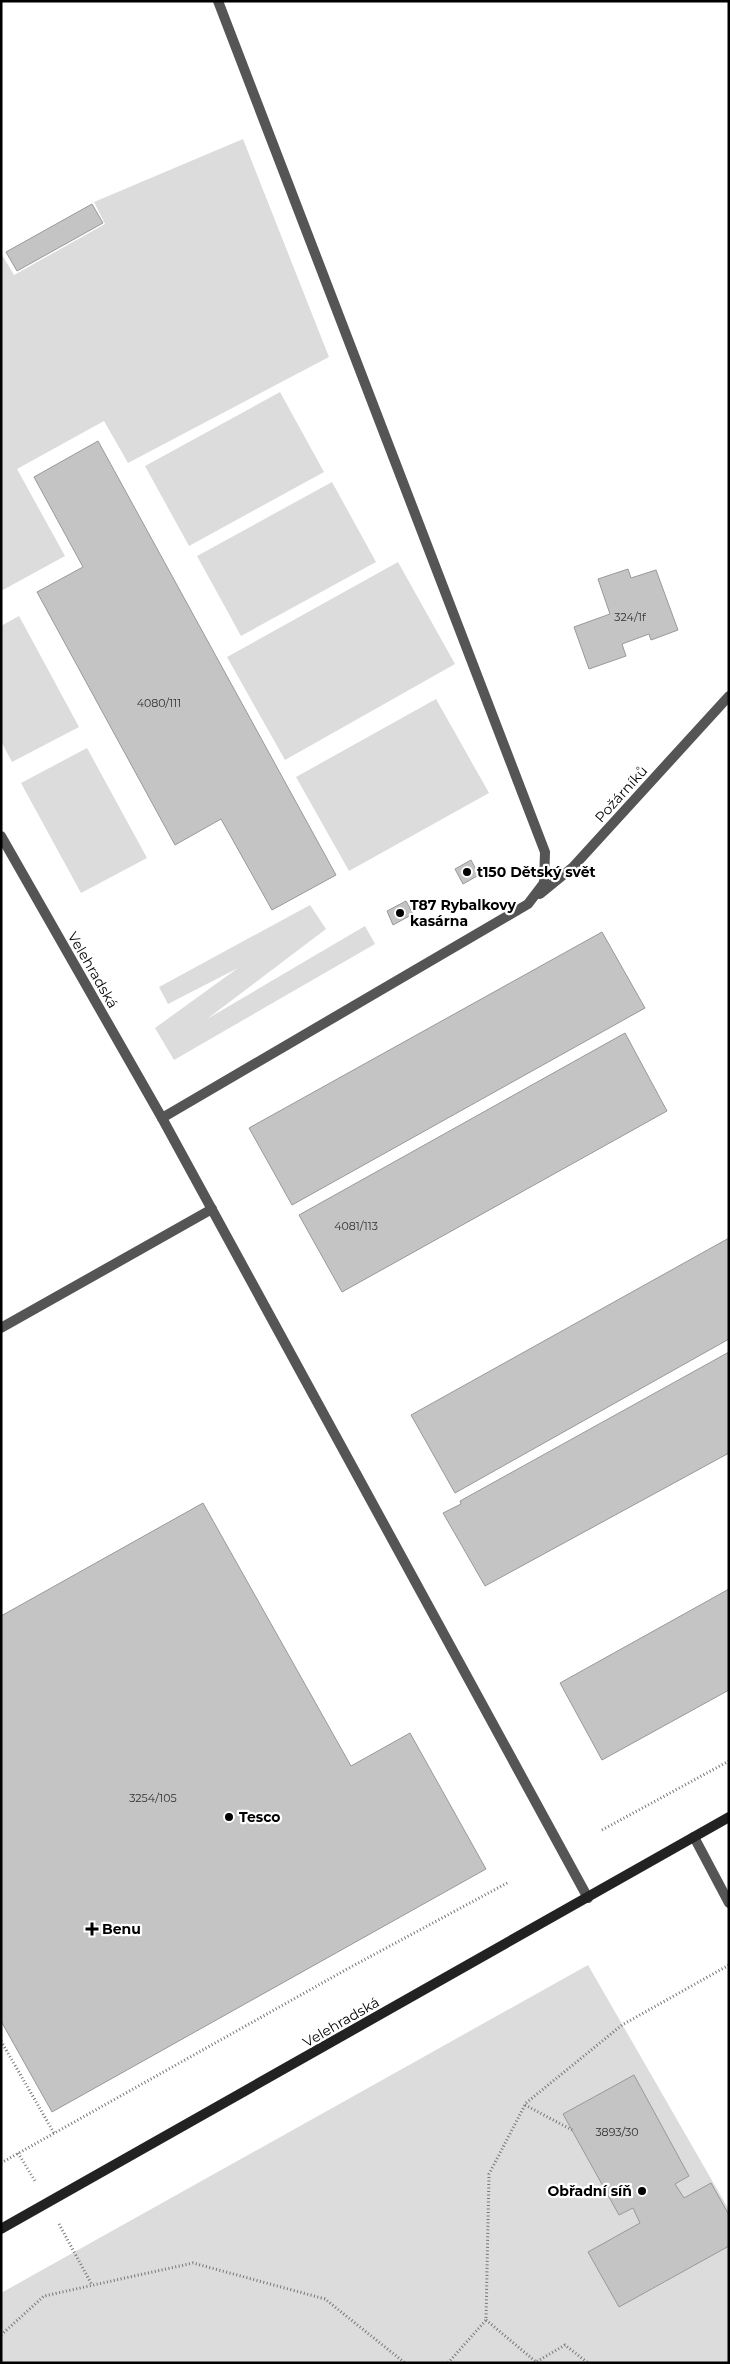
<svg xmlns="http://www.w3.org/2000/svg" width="730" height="2364" viewBox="0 0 730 2364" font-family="Montserrat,sans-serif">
<rect width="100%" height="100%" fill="#fff"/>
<g fill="#dcdcdc">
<path d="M243,139L329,357L128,463L104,421L17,469L65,556L1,591V253L14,275L105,224L94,202Z"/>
<path d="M280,392L324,472L189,546L145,466Z"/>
<path d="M332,482L376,562L241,636L197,556Z"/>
<path d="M398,562L455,664L285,760L227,657Z"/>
<path d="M19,616L79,727L12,762L1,741V626Z"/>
<path d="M436,699L489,793L349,871L296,777Z"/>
<path d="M87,748L147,858L81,893L21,783Z"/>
<path d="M310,905L326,929L207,1019L365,926L375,944L174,1060L155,1028L238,968L168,1004L159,987Z"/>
<path d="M588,1965L729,2210V2363H1V2293Z"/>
</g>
<g fill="#c4c4c4" stroke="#999">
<path d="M92,204L103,223L17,271L6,252Z"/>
<path d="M98,441L336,875L272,910L221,819L175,845L37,592L83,567L34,477Z"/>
<path d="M628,569L631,578L656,570L678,630L651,640L649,634L622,644L626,656L589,669L574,627L610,614L598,579Z"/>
<path d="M471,860L479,875L463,884L455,869Z"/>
<path d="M406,901L413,914L393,925L387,911Z"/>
<path d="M602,932L645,1008L292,1205L249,1128Z"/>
<path d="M625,1033L667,1111L342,1292L299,1215Z"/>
<path d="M729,1238V1339L455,1493L411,1415Z"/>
<path d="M729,1352V1453L485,1586L443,1513L461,1504L460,1501Z"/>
<path d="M203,1503L351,1766L410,1733L486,1869L52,2112L1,2021V1616Z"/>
<path d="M729,1589V1690L602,1760L560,1683Z"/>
<path d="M634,2075L689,2176L675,2184L684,2198L711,2183L729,2215V2246L619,2307L588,2252L640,2223L633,2208L619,2215L563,2114Z"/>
</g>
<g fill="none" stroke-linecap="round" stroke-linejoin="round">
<g stroke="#777" stroke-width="3" stroke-dasharray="1 2.5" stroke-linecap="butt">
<path d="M602,1830L729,1761"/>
<path d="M1,2041L54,2133"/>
<path d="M525,2105L572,2130"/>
<path d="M18,2153L35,2181"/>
<path d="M1,2163L349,1968L509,1882"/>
<path d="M59,2224L92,2285"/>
<path d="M486,2320L536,2362L565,2345L588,2363"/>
<path d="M1,2335L44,2296L193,2263L325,2299L405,2363"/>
<path d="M448,2363L486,2320L489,2174L526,2103L622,2025L729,1965"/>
</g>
<g stroke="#555" stroke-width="10">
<path d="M1,1328L212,1209"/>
<path d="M694,1837L729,1903"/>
</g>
<g stroke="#555" stroke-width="10">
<path d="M1,836L162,1118L588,1898"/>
<path d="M540,894L573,867L729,696"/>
<path d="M162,1118L528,904L544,883L545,852L218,1"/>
</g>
<path stroke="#222" stroke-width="10" d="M1,2229L729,1817"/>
</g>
<g fill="#000" stroke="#fff" stroke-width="2">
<circle cx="467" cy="872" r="5"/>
<circle cx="400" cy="913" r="5"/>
<circle cx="229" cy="1817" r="5"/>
<path d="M89.5 1921.5h5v5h5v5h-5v5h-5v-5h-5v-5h5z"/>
<circle cx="642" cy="2191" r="5"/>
</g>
<g text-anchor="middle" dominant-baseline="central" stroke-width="4.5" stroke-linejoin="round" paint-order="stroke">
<g font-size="11" fill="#313131">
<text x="630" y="617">324/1f</text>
<text x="159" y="703">4080/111</text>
<text x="356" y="1226">4081/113</text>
<text x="153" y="1798">3254/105</text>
<text x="617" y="2132">3893/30</text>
</g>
<g font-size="14" fill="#000" stroke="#fff">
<text transform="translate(621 794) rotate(-48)">Požárníků</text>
<text transform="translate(93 970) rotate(60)">Velehradská</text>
<text transform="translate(341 2022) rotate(-30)">Velehradská</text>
</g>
<g font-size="14" font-weight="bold" fill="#000" stroke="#fff" text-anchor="start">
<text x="477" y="872">t150 Dětský svět</text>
<text x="410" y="905">T87 Rybalkovy<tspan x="410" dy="16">kasárna</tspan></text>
<text x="239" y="1817">Tesco</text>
<text x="102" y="1929">Benu</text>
<text x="632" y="2191" text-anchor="end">Obřadní síň</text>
</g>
</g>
<rect width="730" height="2364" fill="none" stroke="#000000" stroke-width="5"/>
</svg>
